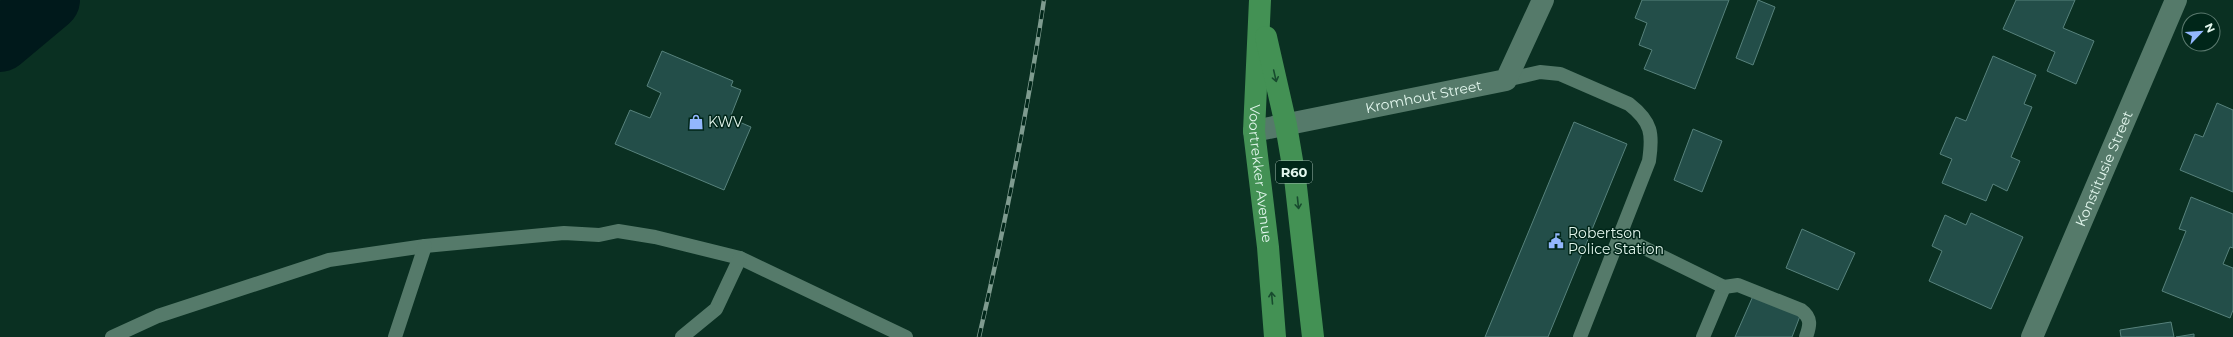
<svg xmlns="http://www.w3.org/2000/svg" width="2233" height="337" viewBox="0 0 2233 337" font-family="Montserrat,sans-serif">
<rect width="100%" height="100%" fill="#0a3022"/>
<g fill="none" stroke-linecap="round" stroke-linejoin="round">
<path stroke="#00191b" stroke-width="62" d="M0,41L49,0"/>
</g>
<g fill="#234e49" stroke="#57827c">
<path d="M1642,0H1729L1695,89L1644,69L1652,50L1639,45L1647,23L1635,18Z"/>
<path d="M1758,0L1775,7L1753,65L1736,58Z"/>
<path d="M2016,0H2075L2063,28L2094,41L2076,84L2047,71L2055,52L2003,29Z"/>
<path d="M662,51L733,81L731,86L741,90L730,118L751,127L724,190L615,144L630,110L650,118L661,93L647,86Z"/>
<path d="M1993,56L2036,75L2024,104L2032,107L2011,157L2020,161L2007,191L1993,184L1986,201L1942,183L1952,159L1940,154L1956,117L1966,121Z"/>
<path d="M2217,103L2233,110V192L2180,170L2195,134L2203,137Z"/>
<path d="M1574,122L1627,144L1548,337H1485Z"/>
<path d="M1693,129L1722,141L1702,192L1674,180Z"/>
<path d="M2191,197L2233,214V248L2230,247L2223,264L2233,268V310L2230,318L2162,291L2186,231L2179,229Z"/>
<path d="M1971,213L2023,237L1991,309L1929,281L1942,251L1932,246L1945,215L1966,225Z"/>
<path d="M1802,229L1855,253L1838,290L1786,268Z"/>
<path d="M1753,296L1800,316L1792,337H1735Z"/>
<path d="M2171,322L2174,337H2121L2120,330Z"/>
<path d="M2194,334V337H2176Z"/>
</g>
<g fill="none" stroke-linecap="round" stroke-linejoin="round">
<g stroke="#557a6a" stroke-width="14">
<path d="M1506,80L1540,72L1560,74L1629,104C1652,122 1653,134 1649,161L1580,337"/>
<path d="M1620,236L1724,287L1703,337"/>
<path d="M1724,287L1738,285L1801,310C1812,318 1810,326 1806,337"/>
<path d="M112,337L158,316L329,260L425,246L564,233L599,235L618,231L655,237L740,258L906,337"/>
<path d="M395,337L425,246"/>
<path d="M682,337L716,309L740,258"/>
</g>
<g stroke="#557a6a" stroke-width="22">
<path id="s1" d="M1254,131L1506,80L1543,0"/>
<path id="s2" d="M2032,337L2176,0"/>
</g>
<g stroke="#439154" stroke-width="22">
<path id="s3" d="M1260,0L1254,131L1268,247L1275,337"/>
<path d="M1266,37L1286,125L1295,178L1313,337"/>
</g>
<g stroke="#7e9b8f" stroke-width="4.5">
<path id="rail" d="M979,337C1005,225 1027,114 1044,0"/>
</g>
<use href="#rail" stroke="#002619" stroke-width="3" stroke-dasharray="9" stroke-linecap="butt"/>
</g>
<defs><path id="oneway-shaft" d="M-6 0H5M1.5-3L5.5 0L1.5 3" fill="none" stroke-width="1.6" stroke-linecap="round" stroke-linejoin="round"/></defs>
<g stroke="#174b2e">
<use href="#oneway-shaft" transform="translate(1275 76) rotate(77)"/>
<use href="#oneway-shaft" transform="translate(1298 203) rotate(84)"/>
<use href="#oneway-shaft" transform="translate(1272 298) rotate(-95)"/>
</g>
<defs>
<g id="shop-bare" transform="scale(1.2)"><path d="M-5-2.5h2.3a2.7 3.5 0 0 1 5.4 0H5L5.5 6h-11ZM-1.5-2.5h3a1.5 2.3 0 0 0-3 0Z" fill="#93b7fd" stroke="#002619" stroke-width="2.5" paint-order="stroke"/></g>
<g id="civic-bare" transform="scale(1.2)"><path d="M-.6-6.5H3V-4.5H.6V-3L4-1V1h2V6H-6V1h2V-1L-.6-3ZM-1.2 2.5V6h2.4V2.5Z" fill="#93b7fd" stroke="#002619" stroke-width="2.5" paint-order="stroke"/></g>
</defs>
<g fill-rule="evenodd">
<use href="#shop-bare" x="696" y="122"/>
<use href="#civic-bare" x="1556" y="241"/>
</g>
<g text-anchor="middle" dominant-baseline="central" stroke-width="3" stroke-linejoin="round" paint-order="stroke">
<rect fill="#002619" stroke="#9eb8ad" stroke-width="1" x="1276" y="161" width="36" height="22" rx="3"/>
<g font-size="13" font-weight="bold" fill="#e2f6ed">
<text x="1294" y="172">R60</text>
</g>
<g font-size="14" fill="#e2f6ed" stroke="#002619">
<text stroke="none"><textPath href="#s1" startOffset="173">Kromhout Street</textPath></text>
<text stroke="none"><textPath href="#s2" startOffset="183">Konstitusie Street</textPath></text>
<text stroke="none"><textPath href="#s3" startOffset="174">Voortrekker Avenue</textPath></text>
</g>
<g font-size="14" fill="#e2f6ed" stroke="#002619" text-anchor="start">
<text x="708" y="122">KWV</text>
<text x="1568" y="233">Robertson<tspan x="1568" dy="16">Police Station</tspan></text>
</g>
</g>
<g transform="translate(2201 32) rotate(65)"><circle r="19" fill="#002619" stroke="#5a796e"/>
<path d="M0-3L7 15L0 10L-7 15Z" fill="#93b7fd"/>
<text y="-6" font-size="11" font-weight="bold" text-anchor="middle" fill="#e2f6ed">N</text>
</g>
</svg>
